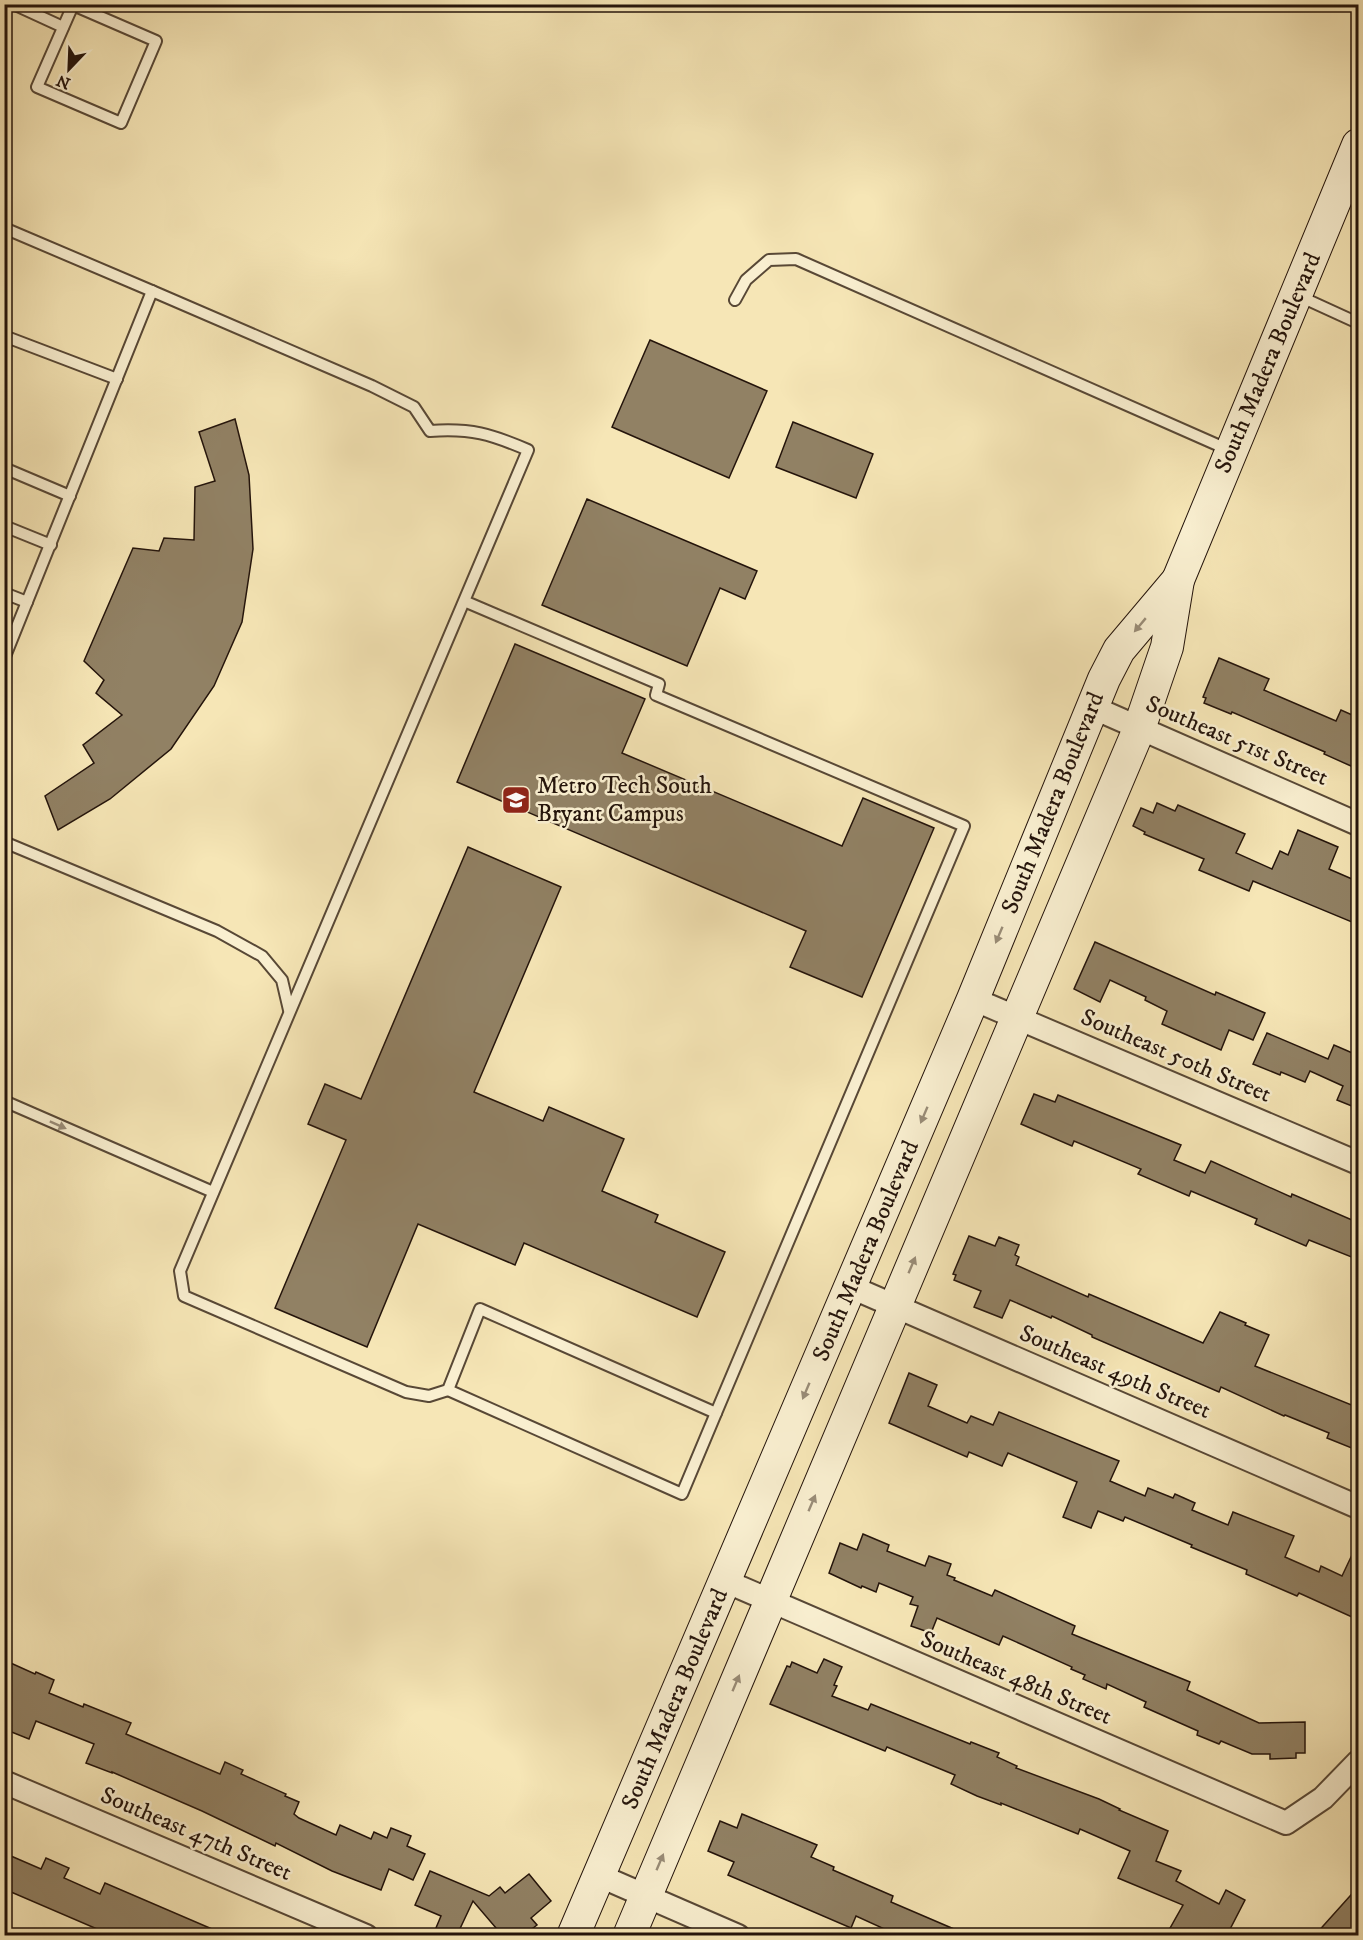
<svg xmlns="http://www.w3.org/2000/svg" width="1363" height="1940" viewBox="0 0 1363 1940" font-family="'IM FELL DW Pica',serif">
<rect width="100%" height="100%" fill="#f6e6b6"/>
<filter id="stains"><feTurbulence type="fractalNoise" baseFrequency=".00333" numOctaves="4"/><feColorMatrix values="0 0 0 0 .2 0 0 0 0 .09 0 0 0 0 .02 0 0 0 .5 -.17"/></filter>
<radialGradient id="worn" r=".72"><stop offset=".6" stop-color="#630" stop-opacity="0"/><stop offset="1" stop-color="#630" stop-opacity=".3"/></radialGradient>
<g fill="#918164" stroke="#24140b" stroke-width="1.5">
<path d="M650,340L767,391L729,478L612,427Z"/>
<path d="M235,419L249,475L253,549L242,622L214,686L171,749L110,799L58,830L45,796L94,763L83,745L122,715L96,693L104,680L84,661L133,548L159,551L164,538L194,540L195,487L215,481L199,432Z"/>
<path d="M793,422L873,454L856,498L776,467Z"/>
<path d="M587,499L757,571L745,599L720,588L687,666L542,605Z"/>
<path d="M515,644L645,699L622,753L842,846L863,798L934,828L862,997L790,967L806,931L457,782Z"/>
<path d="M1219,658L1269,679L1264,690L1336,721L1341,710L1359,718V763L1354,761L1351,766L1324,754L1325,752L1232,712L1231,714L1204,703L1206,698L1203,697Z"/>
<path d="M1157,803L1175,811L1178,805L1245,834L1236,853L1272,869L1280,851L1288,855L1298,830L1338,847L1329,869L1359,882V925L1253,881L1249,891L1199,870L1204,859L1144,834L1145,832L1133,826L1141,808L1153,813Z"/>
<path d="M468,847L561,887L474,1092L543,1121L549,1107L624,1139L602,1191L658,1215L655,1222L725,1252L697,1317L524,1243L515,1265L418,1224L367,1347L275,1308L346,1140L308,1124L325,1084L361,1099Z"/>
<path d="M1095,942L1215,995L1216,992L1265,1013L1253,1040L1229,1030L1221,1050L1162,1024L1167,1011L1145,1000L1146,997L1110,980L1100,1002L1074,989Z"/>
<path d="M1267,1033L1328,1059L1334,1045L1357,1055L1359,1052V1109L1337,1100L1343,1086L1310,1071L1305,1082L1281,1072L1280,1075L1253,1064Z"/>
<path d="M1034,1094L1055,1102L1058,1095L1181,1145L1174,1160L1205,1173L1211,1161L1291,1197L1292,1194L1359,1223V1260L1309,1240L1306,1246L1255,1224L1257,1219L1191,1191L1189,1196L1138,1174L1141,1169L1074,1141L1072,1146L1021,1124Z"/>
<path d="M969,1236L995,1246L999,1237L1019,1245L1015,1255L1019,1257L1016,1265L1088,1297L1089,1294L1203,1343L1220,1312L1246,1323L1245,1325L1269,1335L1255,1366L1359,1408V1451L1327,1438L1329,1433L1285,1415L1284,1416L1221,1387L1219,1392L1092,1337V1335L1052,1316L1051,1318L1010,1300L1002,1318L974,1307L981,1291L954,1280L956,1275L953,1274Z"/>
<path d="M909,1373L937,1385L928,1406L967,1423L971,1416L993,1425L999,1412L1119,1461L1110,1481L1145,1496L1148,1488L1173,1498L1175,1494L1195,1503L1192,1510L1228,1525L1233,1512L1294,1536L1285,1557L1319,1572L1321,1566L1342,1576L1359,1540V1603L1352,1617L1299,1593L1297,1596L1246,1574L1247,1570L1191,1547L1192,1545L1125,1517L1123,1521L1098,1511L1091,1528L1063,1517L1077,1482L1008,1453L1002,1466L969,1452L967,1457L889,1423Z"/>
<path d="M863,1534L889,1545L887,1551L925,1566L929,1556L951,1564L947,1575L955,1578L954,1580L992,1596L995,1590L1075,1626L1072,1634L1190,1682L1187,1690L1259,1723L1305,1722V1753H1296V1758L1270,1759V1754H1252L1221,1741L1219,1744L1197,1735L1198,1731L1144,1707L1146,1702L1107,1684L1106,1689L1083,1679L1085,1675L1071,1669L1072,1667L1003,1636L999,1645L937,1618L931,1633L911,1626L918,1606L910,1604L913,1597L879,1583L876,1592L862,1586L861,1588L829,1573L840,1543L857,1550Z"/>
<path d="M824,1659L842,1667L834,1685L837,1686L832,1696L868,1710L871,1704L970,1744L971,1742L999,1753L997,1757L1017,1766L1016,1768L1099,1799L1120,1809L1119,1810L1168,1831L1156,1861L1181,1871L1176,1881L1219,1904L1226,1890L1245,1900L1227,1935H1179L1169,1930L1183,1905L1118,1878L1130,1851L1080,1829L1078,1834L1001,1803V1805L977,1796L951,1784L955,1775L887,1747L885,1751L770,1704L787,1666L790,1667L792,1662L817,1673Z"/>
<path d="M4,1660L35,1674L36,1672L54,1680L49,1693L83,1707L84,1704L131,1723L126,1734L220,1774L225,1762L243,1770L241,1774L286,1794L285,1796L299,1802L294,1814L299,1818L336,1835L340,1825L371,1839L374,1832L387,1838L391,1828L411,1836L407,1846L425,1854L413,1880L389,1869L381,1890L332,1871L276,1843L275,1846L202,1811L112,1772V1773L86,1763L94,1744L36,1721L29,1739L4,1729Z"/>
<path d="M742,1814L817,1845L811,1857L834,1867L833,1870L893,1896L891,1902L968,1935H887L889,1931L856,1916L851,1928L728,1875L734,1862L708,1851L720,1821L737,1828Z"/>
<path d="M4,1853L41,1869L46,1858L69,1868L64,1878L100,1894L105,1883L226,1935H111L4,1889Z"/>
<path d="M430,1871L489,1896L500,1887L505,1893L529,1874L551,1901L531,1918L537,1925L524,1935H502L473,1901L457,1935H433L441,1916L415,1905Z"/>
<path d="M1359,1886V1935H1315Z"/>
</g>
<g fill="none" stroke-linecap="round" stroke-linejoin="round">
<g stroke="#584836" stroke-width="14">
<g id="lane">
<path d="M13,4L63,27"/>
<path d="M73,5L156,41L121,123L37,87Z"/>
<path d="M4,228L152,291"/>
<path d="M1299,296L1358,323"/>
<path d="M735,300L746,280L769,260L796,259L1229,450"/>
<path d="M4,336L117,379"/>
<path d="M4,468L70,496"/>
<path d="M4,526L51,545"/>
<path d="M4,593L27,602"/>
<path d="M4,659L152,291L372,386L414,407L430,431C471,428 491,434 528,450L180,1271L184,1296L406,1392L429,1396L448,1390L480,1309L716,1413L964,826L656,695L659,684L464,601"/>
<path d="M4,842L217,931L262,956L282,980L289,1010"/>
<path d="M4,1101L213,1192"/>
<path d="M448,1390L682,1494L716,1413"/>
</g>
</g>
<g stroke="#584836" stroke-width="26">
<g id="street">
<path d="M1094,708L1358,824"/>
<path d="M973,999L1358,1163"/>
<path d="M851,1287L1358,1507"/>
<path d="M725,1581L1286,1823L1323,1798L1358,1762"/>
<path d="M4,1782L366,1936"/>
<path d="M600,1876L738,1936"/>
</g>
</g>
<g stroke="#24140b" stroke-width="34">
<g id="secondary">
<path d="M573,1936L973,999L1104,679L1119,650L1178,580"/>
<path d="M629,1936L1139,729L1167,647L1178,580L1358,145"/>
</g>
</g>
<use href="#lane" stroke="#f9efd0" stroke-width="10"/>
<use href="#street" stroke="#f9efd0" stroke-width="22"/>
<use href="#secondary" stroke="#f9efd0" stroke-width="32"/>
</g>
<defs><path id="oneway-solid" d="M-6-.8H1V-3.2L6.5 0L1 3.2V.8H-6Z" transform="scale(1.5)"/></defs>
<g fill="#998c77">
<use href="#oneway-solid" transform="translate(1140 625) rotate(130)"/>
<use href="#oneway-solid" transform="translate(999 935) rotate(113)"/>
<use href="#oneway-solid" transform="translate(924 1115) rotate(113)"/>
<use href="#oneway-solid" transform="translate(58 1125) rotate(24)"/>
<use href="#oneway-solid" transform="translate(912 1265) rotate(-67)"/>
<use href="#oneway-solid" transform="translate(806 1391) rotate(113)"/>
<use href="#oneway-solid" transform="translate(812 1503) rotate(-67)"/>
<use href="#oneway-solid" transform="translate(736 1683) rotate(-67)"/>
<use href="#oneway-solid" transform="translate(660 1862) rotate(-67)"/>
</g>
<defs>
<g id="school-square" transform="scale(1.5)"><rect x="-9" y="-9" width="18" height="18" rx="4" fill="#8f2418" stroke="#f9efd0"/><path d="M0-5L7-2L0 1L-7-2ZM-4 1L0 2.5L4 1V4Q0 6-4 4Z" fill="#fff"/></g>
</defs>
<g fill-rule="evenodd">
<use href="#school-square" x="516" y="800"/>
</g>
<g text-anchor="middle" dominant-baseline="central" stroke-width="5" stroke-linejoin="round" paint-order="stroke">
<g font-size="24" fill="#24140b" stroke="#f9efd0">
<text transform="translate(1268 363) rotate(-67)">South Madera Boulevard</text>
<text transform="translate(1237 741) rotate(23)">Southeast 51st Street</text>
<text transform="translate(1053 803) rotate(-68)">South Madera Boulevard</text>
<text transform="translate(1176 1056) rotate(23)">Southeast 50th Street</text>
<text transform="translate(866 1251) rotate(-67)">South Madera Boulevard</text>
<text transform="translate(1115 1372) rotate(23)">Southeast 49th Street</text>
<text transform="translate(1016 1678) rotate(23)">Southeast 48th Street</text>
<text transform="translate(675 1699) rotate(-67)">South Madera Boulevard</text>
<text transform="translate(196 1834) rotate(23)">Southeast 47th Street</text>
</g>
<g font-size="24" fill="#24140b" stroke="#f9efd0" text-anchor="start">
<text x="537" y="786">Metro Tech South<tspan x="537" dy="28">Bryant Campus</tspan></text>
</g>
</g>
<rect width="1363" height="1940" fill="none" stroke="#f6e6b6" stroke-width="24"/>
<rect x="6" y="6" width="1351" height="1928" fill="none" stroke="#24140b" stroke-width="3"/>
<rect x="12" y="12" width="1339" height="1916" fill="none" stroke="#24140b" stroke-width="1.5"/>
<g transform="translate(69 69) rotate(203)" stroke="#f9efd0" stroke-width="4.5" paint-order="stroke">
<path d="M0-4.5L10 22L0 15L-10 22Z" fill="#24140b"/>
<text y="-9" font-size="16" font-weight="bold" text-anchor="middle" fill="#24140b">N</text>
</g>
<rect width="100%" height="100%" filter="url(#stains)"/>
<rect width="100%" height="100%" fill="url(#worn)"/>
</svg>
